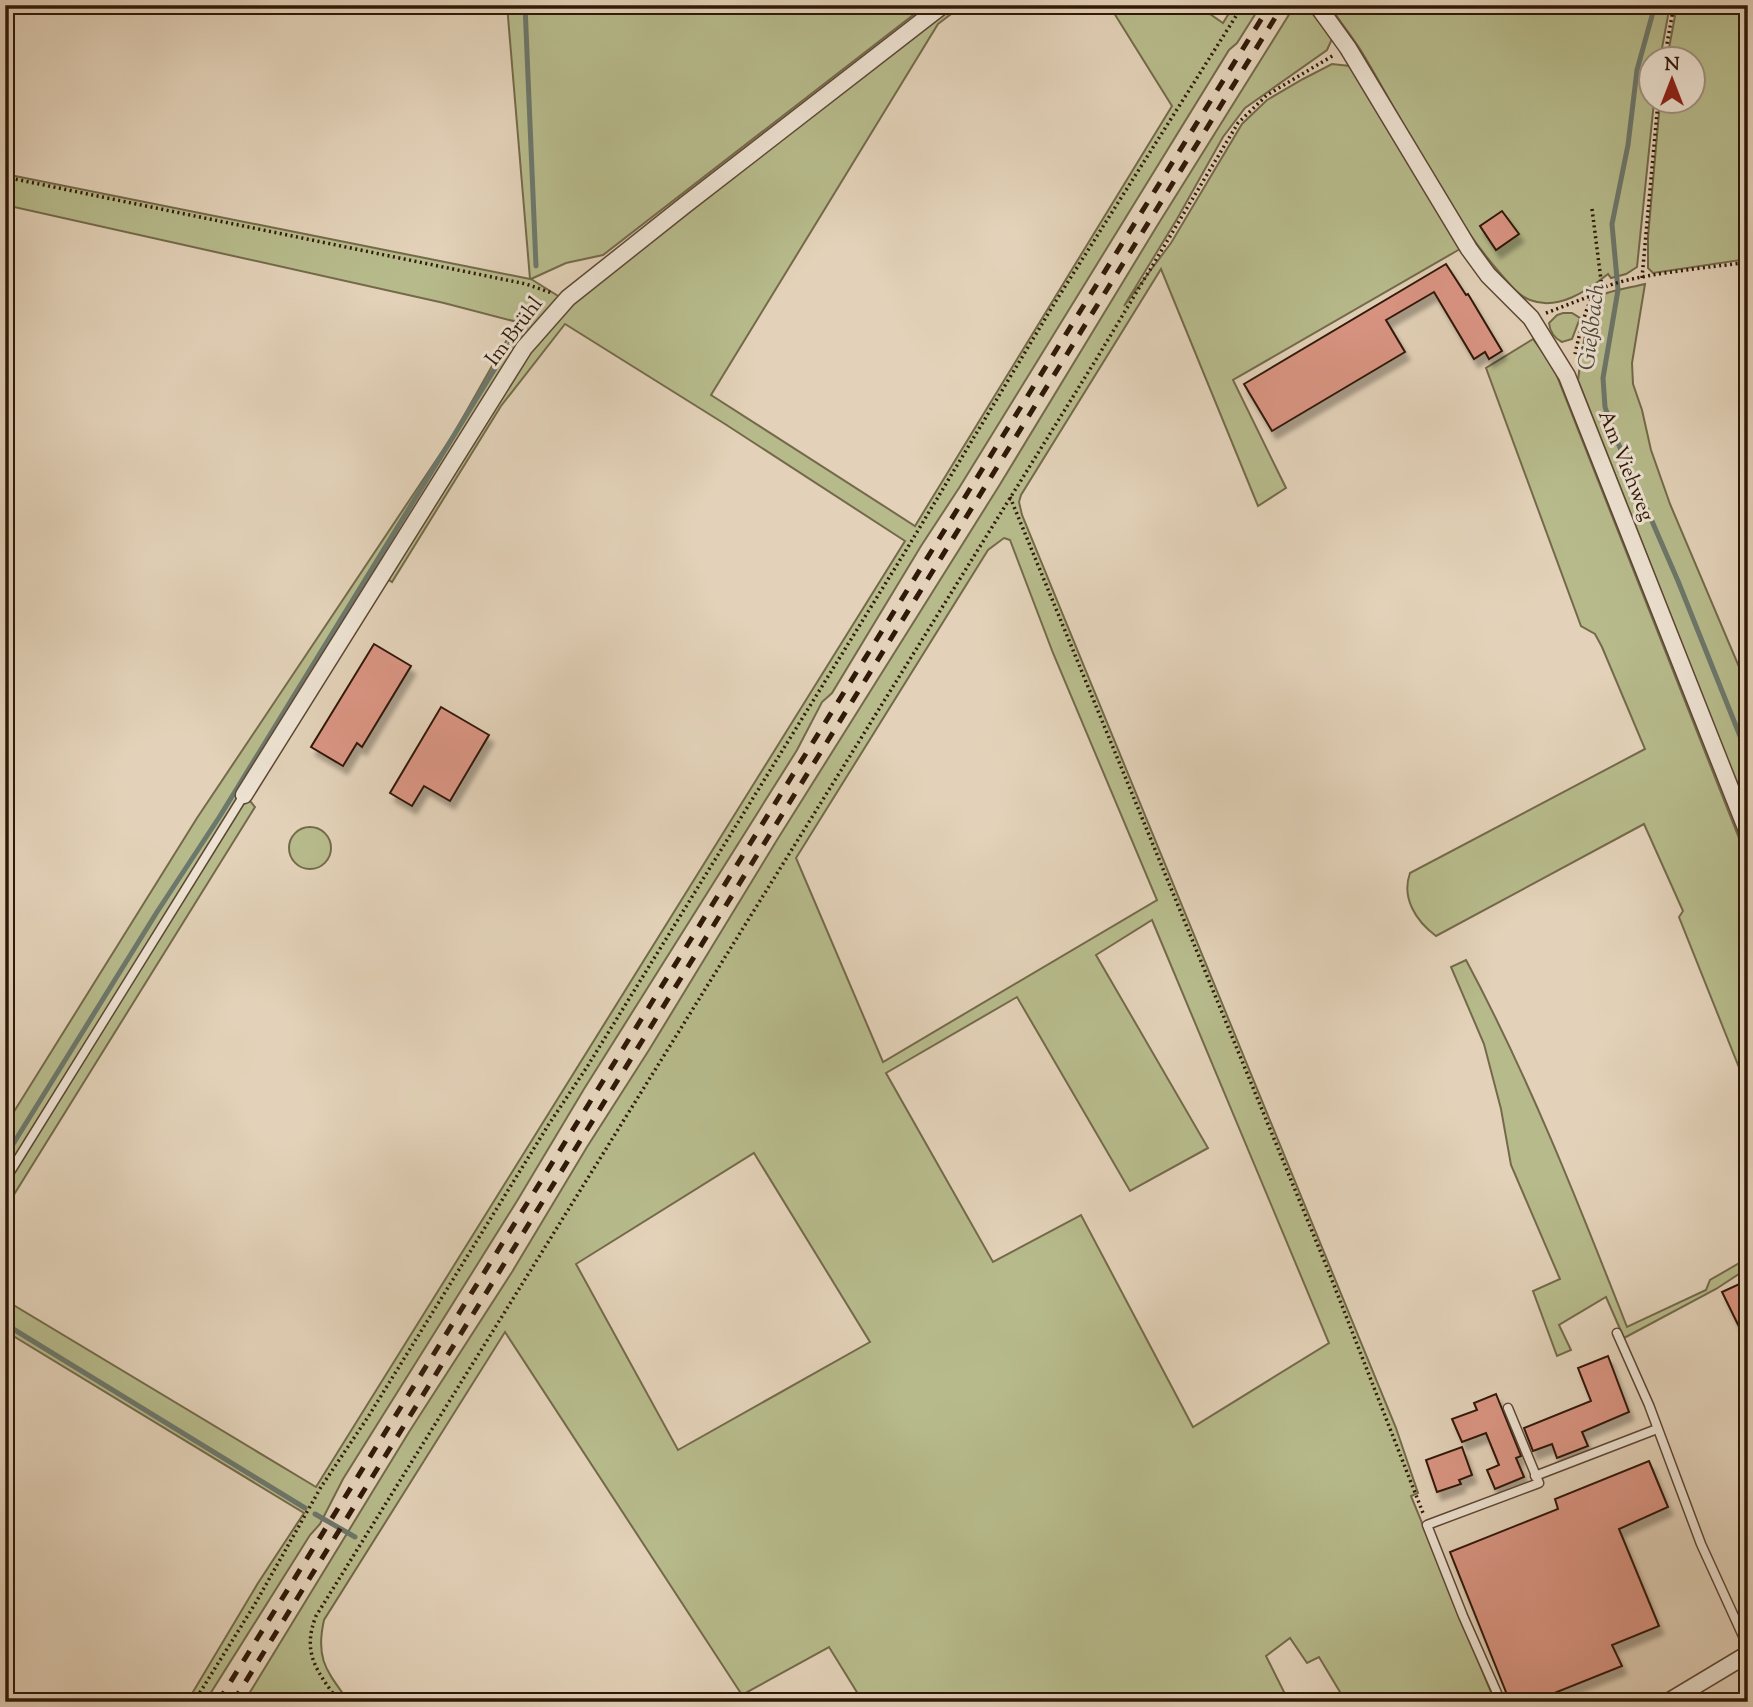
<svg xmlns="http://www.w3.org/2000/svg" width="1753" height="1707" viewBox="0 0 1753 1707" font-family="'Sorts Mill Goudy',serif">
<defs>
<filter id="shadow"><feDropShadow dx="4.5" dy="8" stdDeviation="2" flood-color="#0004"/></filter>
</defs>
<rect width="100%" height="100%" fill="#e3d2b9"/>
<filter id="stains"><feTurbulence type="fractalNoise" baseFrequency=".00286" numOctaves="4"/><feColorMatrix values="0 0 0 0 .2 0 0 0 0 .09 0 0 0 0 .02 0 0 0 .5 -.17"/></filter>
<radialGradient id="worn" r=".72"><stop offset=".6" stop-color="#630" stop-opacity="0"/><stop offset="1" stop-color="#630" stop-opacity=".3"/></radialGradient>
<g fill="#b7bb8c" stroke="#746a4a" stroke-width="2" fill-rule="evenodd">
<path d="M507,5H926L603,255L566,263L531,279L571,304L951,5H963L938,24L711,395L915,526L1172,106L1109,5H1197L1223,23L1234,5H1261L1237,43L1229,50L959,488L921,546L832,693L822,702L797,750L584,1089L517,1201L343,1479L320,1524L310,1535L205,1702H187L258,1583L304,1513L5,1331V1300L316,1487L905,541L725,424L565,324L501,406L392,582L377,572L242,791L255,807L5,1209V1126L197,818L453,435L517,322L444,303L5,205V174L530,279Z"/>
<path d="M1295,5H1306L1332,39L1327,50L1245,108L1223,137L1177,219L1124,306L1171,243L1242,124L1267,100L1303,79L1332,64L1350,66L1460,249L1233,380L1286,488L1258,506L1161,269L1021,495L1019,502L1022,515L1396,1428L1418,1493L1411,1496L1495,1702H1346L1319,1657L1307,1663L1290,1638L1266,1656L1289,1702H863L829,1647L742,1695L505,1332L324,1620C315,1660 327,1671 349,1702H244L409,1432L512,1272L587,1147L649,1050L777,840L999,486L1157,226ZM1004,538L1010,540L1053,653L1157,900L883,1062L796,858L988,550ZM1152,920L1329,1343L1193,1427L1081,1215L993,1262L886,1073L1017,997L1130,1191L1208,1148L1096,955ZM754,1153L870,1342L678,1450L576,1264Z"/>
<path d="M1329,5H1670L1660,59L1652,60V102H1654L1637,267L1626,274L1611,278L1608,274C1587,291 1558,311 1530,300C1517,295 1508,282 1499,272C1442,205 1405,123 1360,49C1350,34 1339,20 1329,5Z"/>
<path d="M1677,5H1748V259L1653,273L1648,268V237L1660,102H1694V60L1667,59Z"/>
<path d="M1645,284L1632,363L1633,384L1642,410L1651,450L1670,504L1748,688V812L1578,380C1581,359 1586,302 1607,293C1619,289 1633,287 1645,284Z"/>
<path d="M1563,313H1572L1580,318L1572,339L1562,342C1554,338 1550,332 1549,323L1557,315Z"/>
<path d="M1533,339L1553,366L1748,861V1004L1746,1005L1748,1010V1090L1679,917L1683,911L1644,824L1436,936C1416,921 1401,898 1410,873L1645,749L1602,647L1595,634L1581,626L1486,368Z"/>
<circle cx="310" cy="848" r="21"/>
<path d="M1466,960C1529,1078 1578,1202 1627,1327L1706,1290L1710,1280L1748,1258V1268L1716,1289L1624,1338L1606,1297L1559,1325L1571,1350L1557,1356L1533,1291L1560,1279L1511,1165L1501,1109L1484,1044L1451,967Z"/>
</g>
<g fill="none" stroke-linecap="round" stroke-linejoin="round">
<g stroke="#6d786c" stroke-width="5">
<path d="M525,5L536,266"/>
<path d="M1655,5L1637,70L1628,145L1612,224L1618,290L1603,378L1605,407L1618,443L1678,581L1748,756"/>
<path d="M5,1157L157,912L220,816L534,305"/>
<path d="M5,1324L305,1508"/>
<path d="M315,1514L355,1537"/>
</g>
</g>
<g fill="#da9583" stroke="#301908" stroke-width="2" filter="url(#shadow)">
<path d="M1502,211L1519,234L1496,250L1480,226Z"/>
<path d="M1446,264L1466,295L1468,294L1502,351L1489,359L1485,352L1474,359L1434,292L1386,320L1405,352L1272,431L1244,384Z"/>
<path d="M374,644L411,666L362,747L357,743L343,766L311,747Z"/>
<path d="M441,707L489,735L450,801L424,786L412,806L390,793Z"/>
<path d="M1748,1280V1345L1722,1292Z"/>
<path d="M1608,1356L1629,1412L1582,1432L1588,1446L1557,1458L1552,1444L1533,1451L1524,1428L1591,1401L1578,1368Z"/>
<path d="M1496,1394L1521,1456L1516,1458L1524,1477L1495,1489L1487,1470L1499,1465L1486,1433L1462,1442L1452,1419L1477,1410L1474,1403Z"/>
<path d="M1462,1447L1472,1475L1459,1480L1461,1484L1437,1492L1426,1460Z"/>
<path d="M1649,1461L1668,1507L1619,1529L1659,1626L1612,1645L1622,1666L1532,1702H1510L1450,1552L1558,1509L1555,1499Z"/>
</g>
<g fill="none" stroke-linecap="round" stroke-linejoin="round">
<g stroke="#5d4734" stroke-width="11">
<g id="lane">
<path d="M5,1180L244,795"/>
<path d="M1617,1333L1649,1405L1701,1544L1748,1647"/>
<path d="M1535,1476L1657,1429"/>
<path d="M1501,1702L1463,1616L1427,1525L1539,1483L1508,1408"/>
</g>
</g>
<g stroke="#5d4734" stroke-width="19">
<g id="street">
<path d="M1317,5L1348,48L1469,249L1488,275L1531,318L1567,376L1748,833"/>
<path d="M244,795L524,348L568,298L685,205L943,5"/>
<path d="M1668,1702L1748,1654"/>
</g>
</g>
<g stroke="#301908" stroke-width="3.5" stroke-dasharray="2 3.5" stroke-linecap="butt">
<path d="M1664,60L1674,5"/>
<path d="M5,177L526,284L552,293"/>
<path d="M1592,209L1602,288"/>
<path d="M1642,278L1658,102"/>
<path d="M1546,313L1593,295"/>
<path d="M1575,354C1578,341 1586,303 1595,293C1614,275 1718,267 1748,262"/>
<path d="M1010,497L1328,1270L1423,1513"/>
<path d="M194,1702L255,1604L321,1487L368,1417L549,1124L587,1067L908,547L1054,304L1243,5"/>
<path d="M339,1702C318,1672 301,1654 316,1616L1097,358L1238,123L1267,95L1334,55"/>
</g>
<use href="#lane" stroke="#ede2d2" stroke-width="8"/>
<use href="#street" stroke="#ede2d2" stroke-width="16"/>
<g stroke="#301908" stroke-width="5" stroke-dasharray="12 12" stroke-linecap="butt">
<path d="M218,1702L1270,5"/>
<path d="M233,1702L1283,5"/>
</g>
</g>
<g text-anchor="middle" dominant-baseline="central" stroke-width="6" stroke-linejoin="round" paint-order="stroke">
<g font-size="21" fill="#301908" stroke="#ede2d2">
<text transform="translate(515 332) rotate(-53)">Im Brühl</text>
<text transform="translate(1625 466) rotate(68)">Am Viehweg</text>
</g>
<g font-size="23" font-style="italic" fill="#4e493a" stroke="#ede2d2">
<text transform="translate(1593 327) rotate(-83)">Gießbach</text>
</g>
</g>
<rect width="1753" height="1707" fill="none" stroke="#e3d2b9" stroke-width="28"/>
<rect x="7" y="7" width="1739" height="1693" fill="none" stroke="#301908" stroke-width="3.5"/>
<rect x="14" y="14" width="1725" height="1679" fill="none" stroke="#301908" stroke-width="2"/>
<g transform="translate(1672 80)"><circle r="33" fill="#ede2d2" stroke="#a19281" stroke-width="2"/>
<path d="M0-5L12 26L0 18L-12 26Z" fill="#8f2418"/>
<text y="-10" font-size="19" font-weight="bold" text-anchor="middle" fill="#301908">N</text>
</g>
<rect width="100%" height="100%" filter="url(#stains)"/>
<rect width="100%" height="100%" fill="url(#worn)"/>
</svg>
